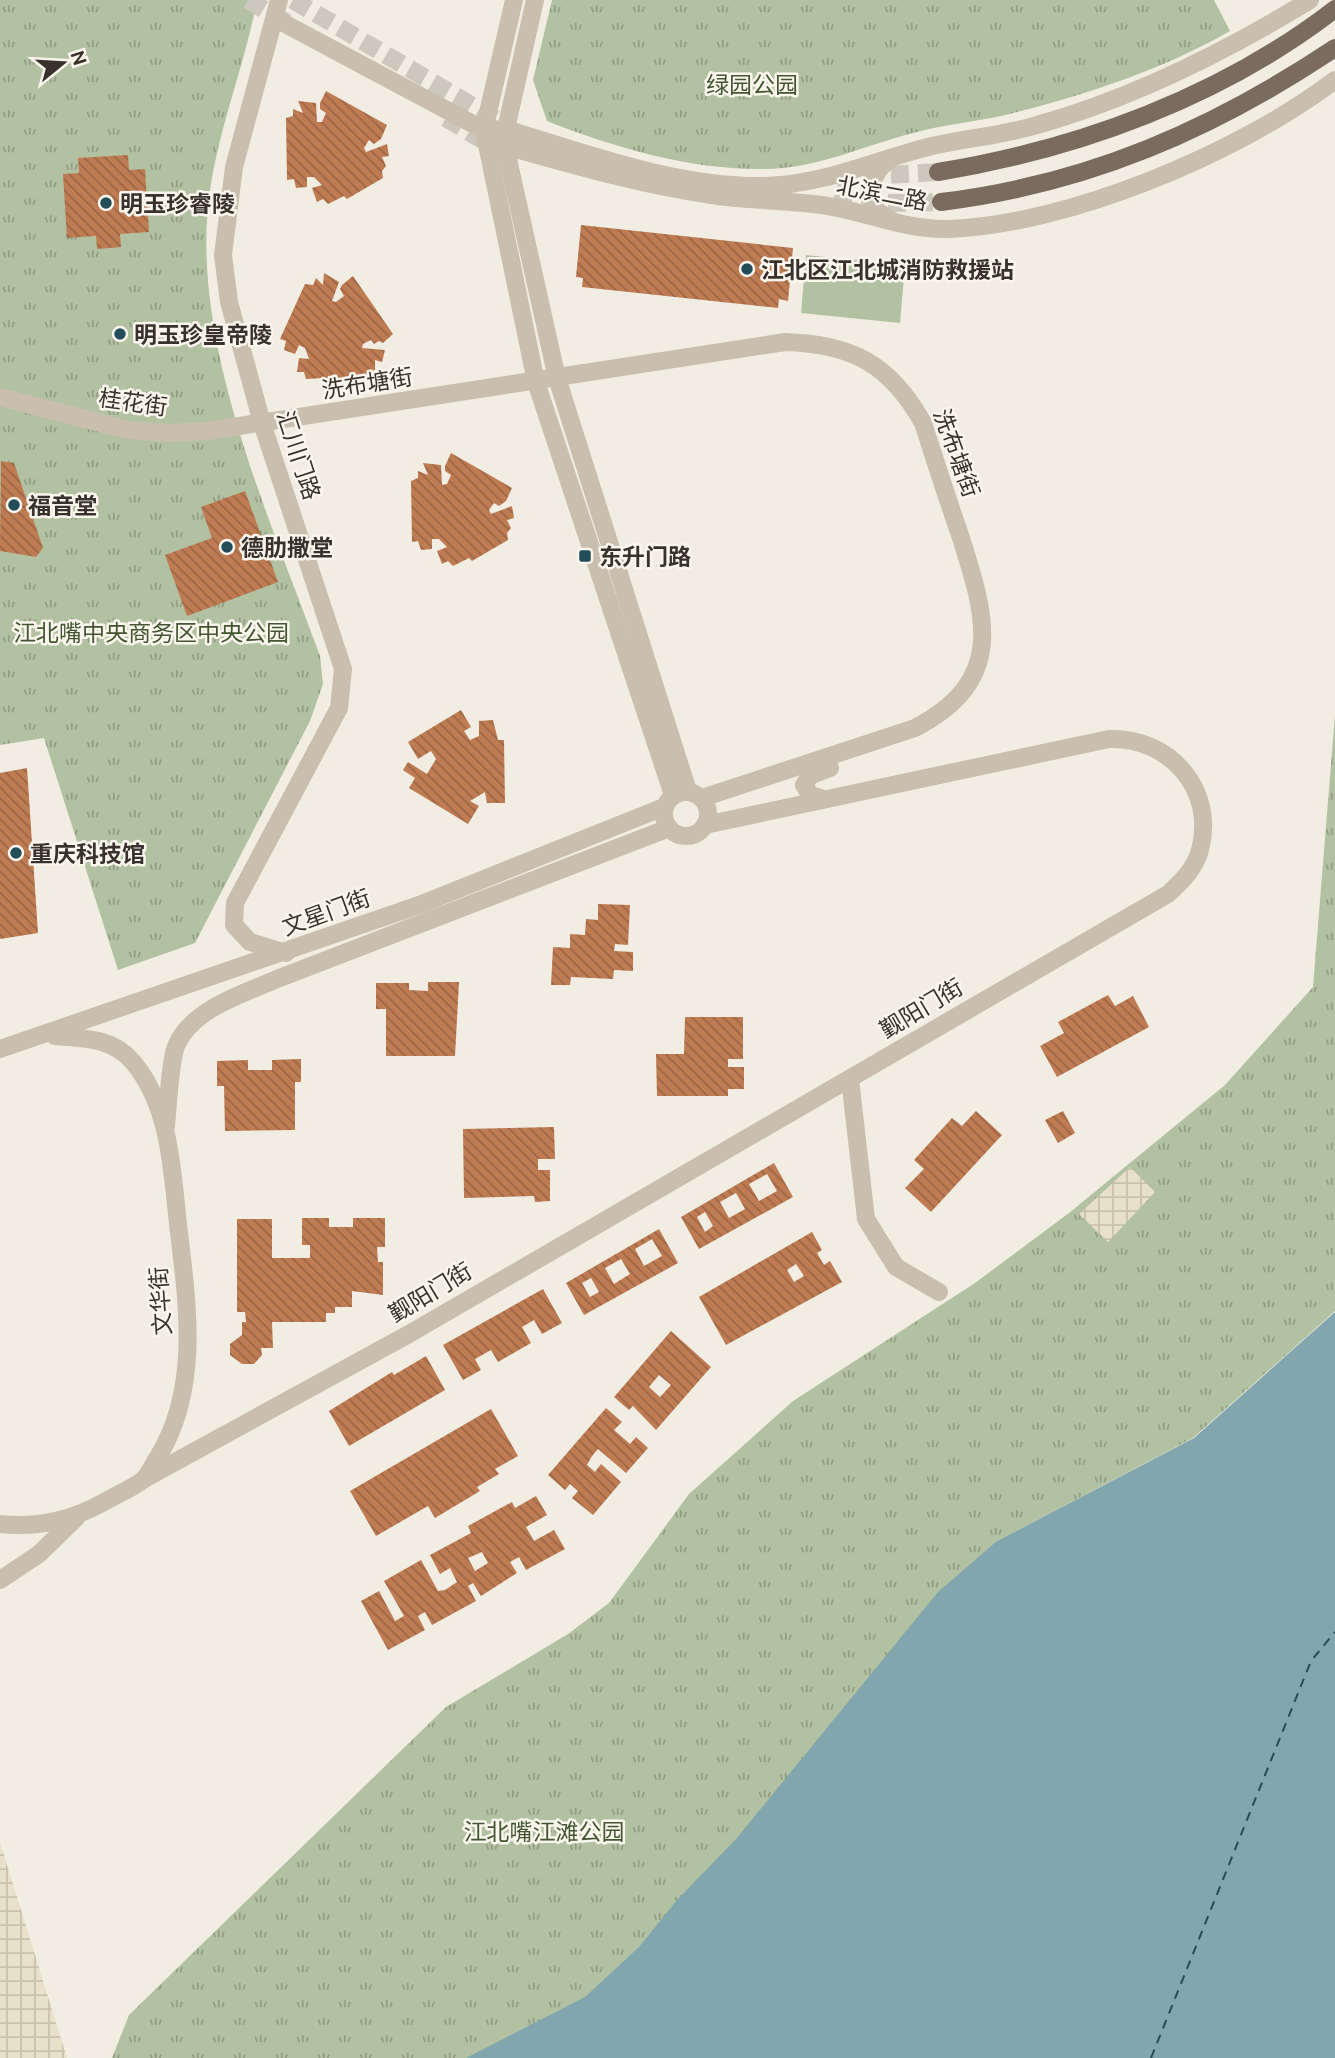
<svg xmlns="http://www.w3.org/2000/svg" width="1335" height="2058" viewBox="0 0 1335 2058" font-family="Ubuntu,'Noto Sans SC',sans-serif">
<defs>
<pattern id="grass-tufts" width="24" height="20" patternUnits="userSpaceOnUse" patternTransform="scale(1.75)"><rect width="24" height="20" fill="#b2c1a2"/><path d="M3 7l-1-3M5 7V3M7 7l1-3M15 17l-1-3M17 17v-4M19 17l1-3" fill="none" stroke="#929d84"/></pattern>
<pattern id="plaza-grid" width="8" height="8" patternUnits="userSpaceOnUse" patternTransform="scale(1.75)"><rect width="8" height="8" fill="#e9e0ca"/><path d="M0 4h8M4 0v8" fill="none" stroke="#c9c1ae"/></pattern>
<pattern id="building-back-hatch" width="6" height="6" patternUnits="userSpaceOnUse" patternTransform="scale(1.75)"><rect width="6" height="6" fill="#bf7c53"/><path d="M-1 5l2 2M0 0l6 6M5-1l2 2" fill="none" stroke="#9c6645"/></pattern>
</defs>
<rect width="100%" height="100%" fill="#f2ede2"/>
<g fill="url(#grass-tufts)">
<path d="M0,0H257C244,69 215,136 208,207C194,352 271,521 320,656L323,684L310,721L195,943L118,970L44,738L0,745Z"/>
<path d="M552,0H1214L1230,31C1160,71 1080,97 1001,116C972,122 942,125 913,133C863,146 816,169 764,169C690,170 616,148 547,121L533,80Z"/>
<path d="M1335,715V1311L1193,1438L997,1541L970,1602L818,1789L527,2058H112L129,2015L446,1707L568,1634L609,1603L689,1494L793,1401L975,1283L1069,1213L1225,1085L1313,987Z"/>
</g>
<path fill="#b2c1a2" d="M806,255L905,265L900,323L801,313Z"/>
<g fill="url(#plaza-grid)">
<path d="M1130,1167L1155,1192L1108,1242L1079,1214Z"/>
<path d="M0,1842L67,2058H0Z"/>
</g>
<path fill="#82a6ae" d="M1335,1312V2058H466L585,1997L639,1947L677,1900L736,1839L938,1592L997,1541L1194,1438Z"/>
<g fill="none" stroke-linecap="round" stroke-linejoin="round">
<path stroke="#234e59" stroke-width="2" stroke-dasharray="9 7" stroke-linecap="butt" d="M1151,2058L1311,1661L1335,1632"/>
</g>
<g fill="url(#building-back-hatch)" fill-rule="evenodd">
<path d="M326,91L387,125L381,139L374,144L369,140L364,148L366,152L387,144L389,156L382,157L386,166L382,171L383,178L347,199L344,196L328,204L323,199L317,202L312,188L322,185L314,177H307V187L296,188L294,179L287,180L286,118L293,116V109L303,113L298,101L316,103L317,122H322L326,113L320,109V103Z"/>
<path d="M128,155L129,170L145,169L149,232L120,234L121,247L97,249L96,236L67,238L63,174L79,173L78,158Z"/>
<path d="M581,225L793,248L788,301L779,299L778,308L582,287L583,278L576,277Z"/>
<path d="M324,273L339,282L332,301L336,302L344,296L340,289L342,285L353,276L393,334L383,343L379,341L374,344L371,340L363,344L362,348L385,350L382,362L375,360V370L369,372L367,379L325,382L324,378L306,379L304,372H297L299,358L309,359L305,348L299,345L295,354L284,350L286,341L280,339L305,284L313,285L316,278L323,285Z"/>
<path d="M451,453L512,488L506,501L499,506L494,503L489,510L491,514L512,506L514,518L507,520L511,528L507,533L508,540L472,561L469,558L453,566L448,561L442,564L437,551L447,547L439,539H432V549L421,550L418,541L412,542L411,481L418,478V471L428,475L423,463L441,465L442,485L447,484L451,475L445,471V466Z"/>
<path d="M1,461L14,463L43,548L36,557L0,551Z"/>
<path d="M245,491L278,582L187,616L165,555L212,538L201,507Z"/>
<path d="M461,710L471,727L464,731L470,740L479,736V721L493,720L498,740H504L505,803H487L485,792L470,801L479,806L468,824L409,788L415,778L403,770L408,762L427,774L436,759L431,751L418,759L408,742Z"/>
<path d="M27,768L38,933L0,939V773Z"/>
<path d="M598,904L630,905L628,945L615,944L614,951L633,952V971L614,970L613,979L571,977L570,985H551L553,947L570,948V934L585,935L586,919L598,920Z"/>
<path d="M428,982H459L455,1056H386V1009H376V983H409V990L428,991Z"/>
<path d="M1108,995L1115,1006L1133,996L1149,1027L1057,1077L1040,1046L1064,1033L1058,1022Z"/>
<path d="M685,1017H743V1059H728V1067H744V1089H728V1096H657L656,1054H684Z"/>
<path d="M301,1059V1082H295V1130L225,1131L224,1086H217V1061L248,1060V1070H272V1060Z"/>
<path d="M976,1111L1002,1135L931,1212L905,1188L924,1169L914,1160L952,1118L962,1126Z"/>
<path d="M1063,1111L1075,1133L1058,1143L1045,1120Z"/>
<path d="M554,1127L555,1159H538V1170H550V1201L535,1202L534,1196L464,1198L463,1129Z"/>
<path d="M774,1163L793,1197L699,1249L681,1217ZM767,1174L777,1191L759,1201L749,1184ZM736,1193L745,1209L729,1218L720,1202ZM705,1212L713,1226L705,1232L697,1217Z"/>
<path d="M302,1218H329V1227H353V1218H385V1247H377L378,1262H383V1295L352,1291V1307H335V1313H326V1322H272L273,1348H261L262,1355L254,1364H242L230,1355V1344L242,1335V1322H246L245,1312H237V1219H272V1258H310V1245H302Z"/>
<path d="M659,1229L678,1263L584,1315L566,1283ZM652,1239L662,1256L644,1266L635,1249ZM621,1259L630,1274L614,1284L605,1268ZM591,1278L599,1292L590,1297L582,1283Z"/>
<path d="M812,1232L822,1250L817,1253L824,1265L830,1261L842,1282L726,1345L699,1297ZM796,1264L804,1276L794,1282L787,1270Z"/>
<path d="M543,1289L562,1323L542,1334L534,1320L522,1327L531,1343L498,1362L491,1350L475,1359L481,1370L463,1380L443,1345Z"/>
<path d="M671,1331L711,1367L656,1430L633,1406L629,1410L614,1397ZM659,1375L671,1385L660,1397L649,1387Z"/>
<path d="M426,1356L445,1390L349,1446L329,1411L392,1372L394,1375Z"/>
<path d="M606,1408L622,1422L614,1430L630,1444L636,1437L648,1448L626,1473L598,1449L592,1456L587,1465L595,1472L601,1464L621,1482L593,1515L572,1498L578,1491L570,1484L565,1490L548,1475Z"/>
<path d="M491,1409L518,1456L495,1469L499,1474L477,1487L480,1491L435,1518L428,1506L376,1536L350,1491Z"/>
<path d="M536,1496L547,1515L526,1527L534,1541L554,1530L565,1549L526,1570L519,1557L510,1562L517,1573L481,1596L473,1583L468,1586L476,1601L432,1625L425,1612L418,1616L425,1630L388,1650L361,1601L379,1591L395,1621L404,1616L384,1581L421,1560L438,1591L445,1590L457,1582L450,1568L440,1574L430,1555L471,1533L468,1526L512,1502L515,1508ZM482,1552L488,1563L475,1571L468,1558Z"/>
</g>
<g fill="none" stroke-linecap="round" stroke-linejoin="round">
<g stroke="#cdc8be" stroke-width="18" stroke-dasharray="18 9" stroke-linecap="butt">
<path d="M248,0L287,23"/>
<path d="M293,0L498,121"/>
<path d="M446,118L497,149"/>
<path d="M837,178L938,172"/>
<path d="M834,204L941,202"/>
</g>
<g stroke="#cabfae" stroke-width="18">
<path d="M0,397L128,430L169,433L207,431L785,342C852,344 890,364 923,423C935,460 947,498 960,535C986,617 1007,680 915,728L702,798"/>
<path d="M824,799L810,795L804,785L811,775L830,768"/>
<path d="M850,1079L866,1219L896,1267L939,1292"/>
<path d="M144,1479L409,1334L1168,894C1181,882 1195,869 1200,850C1216,790 1170,737 1109,739L705,825"/>
<path d="M0,1580L39,1554L77,1517"/>
</g>
<g stroke="#cabfae" stroke-width="18">
<path d="M279,0L234,167L223,255L229,302L262,423L343,669L339,708L235,903L234,925L250,942L286,953"/>
<path d="M514,0L484,130L536,382L673,795"/>
<path d="M535,0L506,129L505,146L557,378L688,791"/>
<path d="M276,19L484,130L506,129C588,154 676,187 764,186C822,185 873,161 928,147C964,138 1001,136 1037,125C1133,98 1225,52 1310,0"/>
<path d="M484,130L505,146C573,165 641,185 712,195C750,201 790,200 828,206C869,213 906,230 948,229C1068,225 1239,153 1335,80"/>
<path d="M890,159C872,173 865,191 877,211L891,220"/>
<circle cx="686" cy="814" r="22"/>
<path d="M0,1049L419,905L664,807"/>
<path d="M166,1126C168,1108 170,1058 177,1044C194,1008 243,994 277,979L669,828"/>
<path d="M0,1524C40,1528 72,1520 106,1501C118,1494 133,1488 143,1480C149,1474 153,1464 158,1457C201,1387 187,1301 178,1224C172,1170 170,1106 133,1062C113,1038 84,1038 55,1036"/>
</g>
<g stroke="#7a6b5e" stroke-width="18">
<path d="M938,172C1079,149 1221,97 1335,9"/>
<path d="M941,202C1088,184 1212,130 1335,48"/>
</g>
</g>
<g fill="#234e59" stroke="#faf6ee" stroke-width="2.5">
<circle cx="106" cy="203" r="7"/>
<circle cx="747" cy="269" r="7"/>
<circle cx="120" cy="334" r="7"/>
<circle cx="14" cy="505" r="7"/>
<circle cx="227" cy="547" r="7"/>
<rect x="578" y="549" width="14" height="14" rx="3.5"/>
<circle cx="16" cy="853" r="7"/>
</g>
<g text-anchor="middle" dominant-baseline="central" stroke-width="5" stroke-linejoin="round" paint-order="stroke">
<g font-size="23" fill="#435631" stroke="#faf6ee">
<text x="752" y="84">绿园公园</text>
<text x="151" y="632">江北嘴中央商务区中央公园</text>
<text x="544" y="1831">江北嘴江滩公园</text>
</g>
<g font-size="23" fill="#39322c" stroke="#faf6ee">
<text transform="translate(882 193) rotate(11)">北滨二路</text>
<text transform="translate(367 383) rotate(-9)">洗布塘街</text>
<text transform="translate(133 402) rotate(8)">桂花街</text>
<text transform="translate(957 453) rotate(70)">洗布塘街</text>
<text transform="translate(299 455) rotate(72)">汇川门路</text>
<text transform="translate(326 912) rotate(-20)">文星门街</text>
<text transform="translate(921 1008) rotate(-31)">觐阳门街</text>
<text transform="translate(430 1292) rotate(-31)">觐阳门街</text>
<text transform="translate(160 1301) rotate(-94)">文华街</text>
</g>
<g font-size="23" font-weight="bold" fill="#39322c" stroke="#faf6ee" text-anchor="start">
<text x="120" y="203">明玉珍睿陵</text>
<text x="761" y="269">江北区江北城消防救援站</text>
<text x="134" y="334">明玉珍皇帝陵</text>
<text x="28" y="505">福音堂</text>
<text x="241" y="547">德肋撒堂</text>
<text x="599" y="556">东升门路</text>
<text x="30" y="853">重庆科技馆</text>
</g>
</g>
<g transform="translate(63 63) rotate(72)" stroke="#faf6ee" stroke-width="5" paint-order="stroke">
<path d="M0-5L12 26L0 18L-12 26Z" fill="#39322c"/>
<text y="-10" font-size="19" font-weight="bold" text-anchor="middle" fill="#39322c">N</text>
</g>
</svg>
